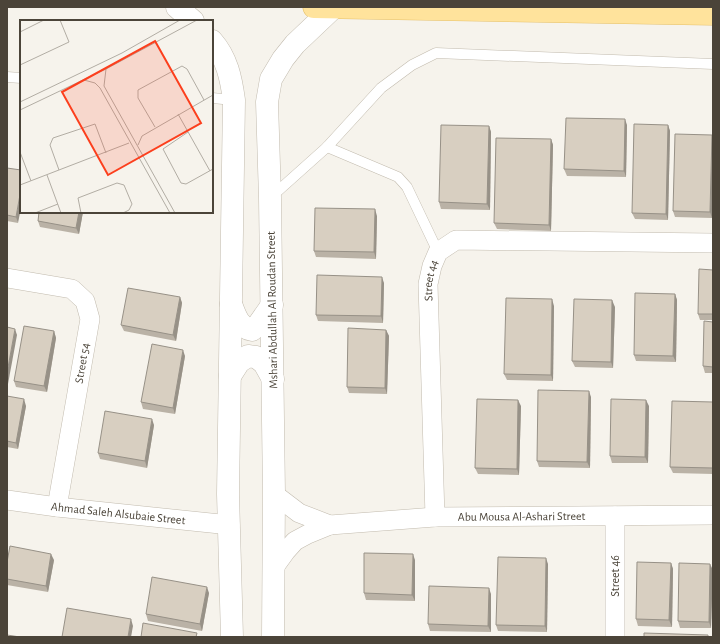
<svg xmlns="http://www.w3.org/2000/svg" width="720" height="644" viewBox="0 0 720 644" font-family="'Alegreya Sans',sans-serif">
<rect width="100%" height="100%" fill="#f6f3ec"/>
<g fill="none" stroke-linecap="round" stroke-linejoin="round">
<g stroke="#c2bbae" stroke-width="11">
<g id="service">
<path d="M7,77L21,78"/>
<path d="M212,98L234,100"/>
<path d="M327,147L398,177L407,187L438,252"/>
<path d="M270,198L327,147L381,88L412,65L436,53L713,64"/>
</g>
</g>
<g stroke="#c2bbae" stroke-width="20">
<g id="minor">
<path d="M7,278L72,289L85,301L90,319L57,507"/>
<path d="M274,494L299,513L330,525"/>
<path id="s1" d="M7,500L57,507L230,525"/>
<path d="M615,516V637"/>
<path id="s2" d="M435,517L428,284L432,266L438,252L456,240L713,243"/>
<path id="s3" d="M273,569L286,551L295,541L308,534L330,525L435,517L713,515"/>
</g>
</g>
<g stroke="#c2bbae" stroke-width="23">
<g id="tertiary">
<path d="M177,7L193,21"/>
<path d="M212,41C227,58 231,78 234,100L228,494L232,637"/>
<path d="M231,304C235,315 239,328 252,330L258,325L272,305"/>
<path d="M230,376L239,362L248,356L256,357L264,363L273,379"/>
<path d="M273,637L274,494L270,198L267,102L271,79L283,59L295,44L333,8"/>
</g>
</g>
<g stroke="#e6c16a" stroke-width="23">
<path id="primary" d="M314,7L713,14"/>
</g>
<use href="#service" stroke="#fff" stroke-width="10"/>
<use href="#minor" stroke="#fff" stroke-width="19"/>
<use href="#tertiary" stroke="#fff" stroke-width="22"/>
<use href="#primary" stroke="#ffe39c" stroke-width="22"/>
</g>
<g fill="#bab2a6">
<path d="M627,125L626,177L567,176L564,169Z"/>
<path d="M668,125L670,131L668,220L635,219L632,213Z"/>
<path d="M489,126L491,132L490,210L441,209L439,202Z"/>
<path d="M712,135L713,138L712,218L675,217L673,211Z"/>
<path d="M551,139L553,145L551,231L497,229L494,223Z"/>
<path d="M7,168L18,223L7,221Z"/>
<path d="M39,212H83L79,234L40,227L38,221Z"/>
<path d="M377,216L376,259L316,257L314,251Z"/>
<path d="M713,270V320H700L698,314Z"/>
<path d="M384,283L383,323L318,321L316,315Z"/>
<path d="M675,294L677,300L676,362L636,361L634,355Z"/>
<path d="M180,297L182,303L176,341L124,331L121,325Z"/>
<path d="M554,306L553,381L507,380L504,374Z"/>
<path d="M615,307L613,368L575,367L572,361Z"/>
<path d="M713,322V373H705L703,366Z"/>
<path d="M386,330L389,336L387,394L349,393L347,387Z"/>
<path d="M54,331L56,338L47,392L16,387L14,381Z"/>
<path d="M185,356L175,414L143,409L141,402Z"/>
<path d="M7,396L26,406L18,449L7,447Z"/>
<path d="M591,397L590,468L539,467L537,461Z"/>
<path d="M713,402V474L673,473L670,467Z"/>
<path d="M521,406L519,475L478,474L475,468Z"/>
<path d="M649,406L648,463H612L610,456Z"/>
<path d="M154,425L147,468L100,459L98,453Z"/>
<path d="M54,560L48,592L7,585V562Z"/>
<path d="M415,560V601L366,600L364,593Z"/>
<path d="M671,563L673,569L672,627L638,626L636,619Z"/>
<path d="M548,564L547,632L498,631L496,625Z"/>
<path d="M713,570L711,628H680L678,621Z"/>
<path d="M209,593L202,631L148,621L146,614Z"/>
<path d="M491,594V632L430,631L428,624Z"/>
</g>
<g fill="#979187">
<path d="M625,119L627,125L626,177L624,171Z"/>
<path d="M668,125L670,131L668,220L666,214Z"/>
<path d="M489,126L491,132L490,210L487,204Z"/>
<path d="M712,135L713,138L712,218L710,212Z"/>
<path d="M551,139L553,145L551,231L549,225Z"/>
<path d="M21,189V208L18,223L16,217Z"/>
<path d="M375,209L377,216L376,259L374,252Z"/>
<path d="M79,212H83L79,234L76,228Z"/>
<path d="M382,277L384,283L383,323L381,316Z"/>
<path d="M675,294L677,300L676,362L673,356Z"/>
<path d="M180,297L182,303L176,341L173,335Z"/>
<path d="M552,299L554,306L553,381L551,375Z"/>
<path d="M612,300L615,307L613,368L611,362Z"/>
<path d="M15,329L17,335L8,384L7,380V373Z"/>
<path d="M386,330L389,336L387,394L385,388Z"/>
<path d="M54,331L56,338L47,392L44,386Z"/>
<path d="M183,350L185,356L175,414L173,408Z"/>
<path d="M589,391L591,397L590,468L587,462Z"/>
<path d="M24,399L26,406L18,449L16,443Z"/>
<path d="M518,400L521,406L519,475L517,469Z"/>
<path d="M646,400L649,406L648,463L645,457Z"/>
<path d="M152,419L154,425L147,468L145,461Z"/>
<path d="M51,554L54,560L48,592L46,586Z"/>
<path d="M413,554L415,560V601L412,595Z"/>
<path d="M546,558L548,564L547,632L545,626Z"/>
<path d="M671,563L673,569L672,627L669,620Z"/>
<path d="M710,564L713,570L711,628L709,622Z"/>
<path d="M207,587L209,593L202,631L200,624Z"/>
<path d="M489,588L491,594V632L488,626Z"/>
<path d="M131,619L133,626L131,637H128Z"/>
</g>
<g fill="#d8cfc1" stroke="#979187">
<path d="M566,118L625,119L624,171L564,169Z"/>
<path d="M634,124L668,125L666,214L632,213Z"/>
<path d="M441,125L489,126L487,204L439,202Z"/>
<path d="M675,134L712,135L710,212L673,211Z"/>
<path d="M496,138L551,139L549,225L494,223Z"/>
<path d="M7,168L21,170V189L16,217L7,215Z"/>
<path d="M315,208L375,209L374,252L314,251Z"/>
<path d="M39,212H79L76,228L38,221Z"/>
<path d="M699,269L713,270V314H698Z"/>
<path d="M317,275L382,277L381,316L316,315Z"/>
<path d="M128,288L180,297L173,335L121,325Z"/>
<path d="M635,293L675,294L673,356L634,355Z"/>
<path d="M506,298L552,299L551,375L504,374Z"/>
<path d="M574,299L612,300L611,362L572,361Z"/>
<path d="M704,321L713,322V367L703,366Z"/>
<path d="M24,326L54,331L44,386L14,381Z"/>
<path d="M7,327L15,329L7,373Z"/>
<path d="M348,328L386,330L385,388L347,387Z"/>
<path d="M152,344L183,350L173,408L141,402Z"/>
<path d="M538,390L589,391L587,462L537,461Z"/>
<path d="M7,396L24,399L16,443L7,441Z"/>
<path d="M477,399L518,400L517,469L475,468Z"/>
<path d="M611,399L646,400L645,457L610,456Z"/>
<path d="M672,401L713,402V468L670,467Z"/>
<path d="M105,411L152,419L145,461L98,453Z"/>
<path d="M10,546L51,554L46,586L7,579V562Z"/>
<path d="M364,553L413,554L412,595L364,593Z"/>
<path d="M498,557L546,558L545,626L496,625Z"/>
<path d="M637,562L671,563L669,620L636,619Z"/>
<path d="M679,563L710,564L709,622L678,621Z"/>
<path d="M152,577L207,587L200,624L146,614Z"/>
<path d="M429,586L489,588L488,626L428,624Z"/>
<path d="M67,608L131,619L128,637H62Z"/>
<path d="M143,623L197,633L196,637H141Z"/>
<path d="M644,633L708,635V637H644Z"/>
<path d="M7,635L20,637H7Z"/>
</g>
<g text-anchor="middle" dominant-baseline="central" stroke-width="3" stroke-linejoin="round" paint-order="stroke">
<g font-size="12" fill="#4b4439" stroke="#fff">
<text stroke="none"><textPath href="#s2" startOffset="237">Street 44</textPath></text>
<text transform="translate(272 310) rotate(-91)">Mshari Abdullah Al Roudan Street</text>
<text transform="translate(82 363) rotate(-80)">Street 54</text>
<text stroke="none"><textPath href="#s1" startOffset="112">Ahmad Saleh Alsubaie Street</textPath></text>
<text stroke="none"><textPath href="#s3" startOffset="266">Abu Mousa Al-Ashari Street</textPath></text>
<text transform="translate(615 576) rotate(-90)">Street 46</text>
</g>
</g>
<g transform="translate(20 20)">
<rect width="193" height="193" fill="#f6f3ec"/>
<path fill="none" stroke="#b2ada4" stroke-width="1" d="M0,12L24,0M0,45L49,22L40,0M86,49L84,66L155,193M64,60L75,63L80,68L150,193M0,82L102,33L160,0M0,90L86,49L177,0M158,94L190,151M135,107L118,78V70L162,46L167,49L184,80M168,112L143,129L161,163L166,164L193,149M118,125L122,116L193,75M0,132L11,161M39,150L30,125L33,118L75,104L86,133M27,155L41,193M0,165L109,123M15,193L38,184M61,193L58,178L97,163L104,165L112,184L109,190L103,193"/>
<path fill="#fc3f1d" fill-opacity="0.15" stroke="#fc3f1d" stroke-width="2" d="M135,21L181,103L88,155L42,72Z"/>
<rect width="193" height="193" fill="none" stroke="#4b4439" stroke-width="2"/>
</g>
<rect width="720" height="644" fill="none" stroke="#4b4439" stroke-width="16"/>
</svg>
